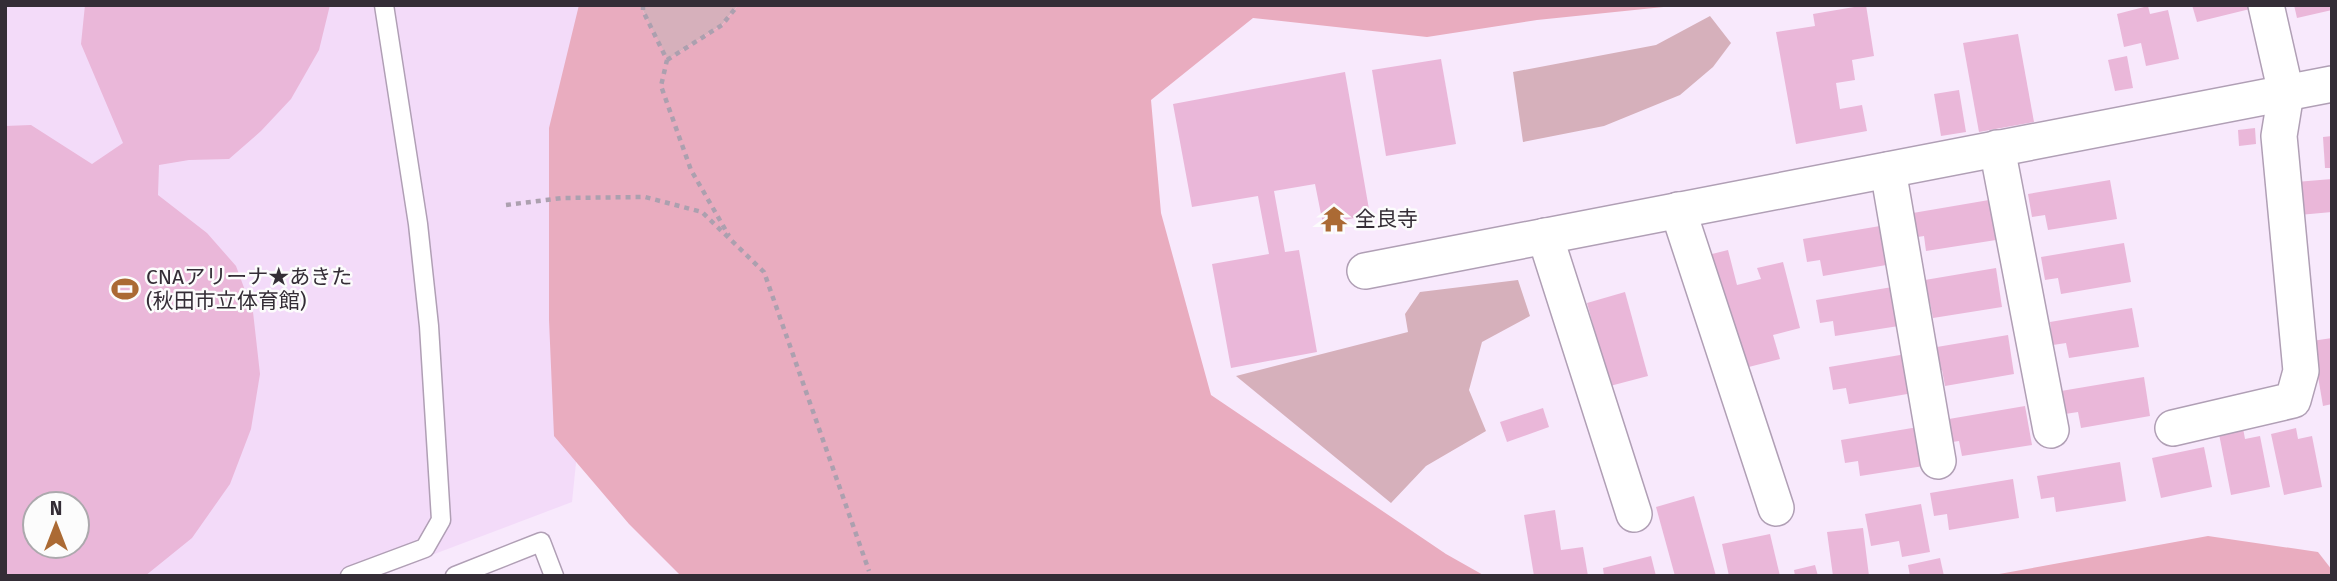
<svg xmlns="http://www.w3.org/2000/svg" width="2337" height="581" viewBox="0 0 2337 581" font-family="'Fira Sans','Noto Sans JP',sans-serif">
<rect width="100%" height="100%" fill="#f8e9fc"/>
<path fill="#f3dbf9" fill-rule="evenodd" d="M5,5H623L572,502L376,576H5ZM35,504H77V546H35Z"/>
<g fill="#d6b0bb">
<path d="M643,5H738L722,25L667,60L643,11Z"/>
<path d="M1710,16L1731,43L1713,67L1680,95L1604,126L1523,142L1513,72L1656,45Z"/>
<path d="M1518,280L1530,316L1482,342L1469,390L1486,431L1426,466L1391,503L1236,376L1408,332L1405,314L1420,292Z"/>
</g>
<g fill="#e9acbf">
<path d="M579,5H643V11L668,59L722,25L738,5H1683L1537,20L1427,37L1253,18L1151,100L1161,213L1211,395L1446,554L1485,576H681L629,524L554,436L549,320V128Z"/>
<path d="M2208,536L2318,552L2332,570V576H1988Z"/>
</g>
<g fill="#eab7d9" fill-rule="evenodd">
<path d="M85,5H330L319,50L291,99L261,131L229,159L189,160L159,165L158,195L207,233L236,266L253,312L260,374L251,429L230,484L192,538L145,576H5V126L31,125L92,164L123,143L81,44ZM35,504H77V546H35Z"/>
<path d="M1866,5L1874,56L1852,60L1855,80L1836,83L1840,109L1862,105L1867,131L1796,144L1776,32L1815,26L1813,14Z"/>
<path d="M2192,5H2249L2250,9L2197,22Z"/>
<path d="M2294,5H2332V10L2297,18Z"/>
<path d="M2148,6L2150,14L2168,10L2179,59L2146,66L2141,43L2124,47L2117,14Z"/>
<path d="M2018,34L2034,122L1979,132L1963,43Z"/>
<path d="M2127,56L2133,88L2115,91L2108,60Z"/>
<path d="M1441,59L1456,144L1386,156L1372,70Z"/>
<path d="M1345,72L1370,215L1323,224L1315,184L1274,191L1285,252L1299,250L1317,352L1231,368L1212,264L1269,254L1258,196L1192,207L1173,104Z"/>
<path d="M1959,90L1966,132L1941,136L1934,94Z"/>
<path d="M2255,128L2256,144L2239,146L2238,130Z"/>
<path d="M2332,136V168H2325L2323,137Z"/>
<path d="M2332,179V212L2299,215L2296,182Z"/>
<path d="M2110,180L2117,219L2048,230L2045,215L2032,217L2028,194Z"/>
<path d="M1989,200L1996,240L1926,251L1924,236L1911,238L1907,214Z"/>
<path d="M1886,225L1892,264L1823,276L1820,260L1807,262L1803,239Z"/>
<path d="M2124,243L2131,282L2061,294L2058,278L2045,280L2041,257Z"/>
<path d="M1728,250L1737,285L1761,279L1757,268L1783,262L1800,328L1773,335L1780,359L1737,370L1708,255Z"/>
<path d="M1996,268L2002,307L1933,318L1930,303L1917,305L1913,282Z"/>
<path d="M1898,286L1905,325L1835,336L1833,321L1820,323L1816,300Z"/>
<path d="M1625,292L1648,376L1610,386L1587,303Z"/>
<path d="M2132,308L2139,347L2069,358L2066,343L2053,345L2050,322Z"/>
<path d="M2008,335L2014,374L1945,386L1942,370L1929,372L1925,349Z"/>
<path d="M2332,338V404L2323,406L2312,341Z"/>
<path d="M1912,353L1919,392L1849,404L1846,388L1833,390L1829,367Z"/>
<path d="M2144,377L2150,416L2081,428L2078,412L2065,414L2061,391Z"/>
<path d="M2025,406L2032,445L1962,456L1959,441L1946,443L1943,420Z"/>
<path d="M1543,408L1549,427L1507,442L1500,422Z"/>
<path d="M1924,426L1930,465L1860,476L1858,461L1845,463L1841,440Z"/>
<path d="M2243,428L2245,439L2260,436L2270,487L2231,495L2219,434Z"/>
<path d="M2296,428L2298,439L2312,436L2322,487L2284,495L2271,434Z"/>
<path d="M2204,447L2212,487L2161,498L2152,458Z"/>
<path d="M2120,462L2126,501L2056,512L2054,497L2041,499L2037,476Z"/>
<path d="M2013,479L2019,518L1949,530L1947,514L1934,516L1930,493Z"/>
<path d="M1694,496L1716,576H1675L1656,507Z"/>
<path d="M1921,504L1930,552L1902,557L1899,541L1871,546L1865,514Z"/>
<path d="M1555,510L1561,550L1583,547L1588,576H1534L1524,515Z"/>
<path d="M1863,528L1869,576H1833L1827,532Z"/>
<path d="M1770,534L1780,576H1729L1722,544Z"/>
<path d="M1651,556L1656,576H1604L1603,568Z"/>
<path d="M1940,558L1944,576H1910L1908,565Z"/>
<path d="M1815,565L1818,576H1795L1794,570Z"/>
</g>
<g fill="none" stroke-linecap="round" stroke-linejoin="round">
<g stroke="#b09fb5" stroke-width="21">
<g id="lane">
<path d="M350,576L425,548L441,520L429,326L418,224L384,5"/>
<path d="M455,576L541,542L554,576"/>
</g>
</g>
<g stroke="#b09fb5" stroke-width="38">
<g id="street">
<path d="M1997,148L2051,430"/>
<path d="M1888,170L1938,461"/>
<path d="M1678,210L1776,508"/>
<path d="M1545,236L1634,514"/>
<path d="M1365,271L2332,84"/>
<path d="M2173,428L2293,400L2301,371L2279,136L2286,93L2266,5"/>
</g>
</g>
<g stroke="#aca0af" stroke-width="4.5" stroke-dasharray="5 5" stroke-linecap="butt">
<path d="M643,5V11L667,60L661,86L691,170L729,236"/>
<path d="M667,60L722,25L738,5"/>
<path d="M506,205L562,198L645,197L702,212L764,272L869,571"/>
</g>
<use href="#lane" stroke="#fff" stroke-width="18"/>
<use href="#street" stroke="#fff" stroke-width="35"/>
</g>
<defs>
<g id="temple-bare" transform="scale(2.1)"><path d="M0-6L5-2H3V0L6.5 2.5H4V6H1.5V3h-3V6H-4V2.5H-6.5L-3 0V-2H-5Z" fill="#ab6a34" stroke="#fcfcfc" stroke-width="2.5" paint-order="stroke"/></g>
<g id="stadium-bare" transform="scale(2.1)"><path d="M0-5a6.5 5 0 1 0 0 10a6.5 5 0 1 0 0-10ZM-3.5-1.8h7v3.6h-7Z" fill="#ab6a34" stroke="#fcfcfc" stroke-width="2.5" paint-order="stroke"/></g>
</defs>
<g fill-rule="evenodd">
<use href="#temple-bare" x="1334" y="219"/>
<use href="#stadium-bare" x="125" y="289"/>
</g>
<g text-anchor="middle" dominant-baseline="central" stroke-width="5" stroke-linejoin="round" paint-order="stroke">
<g font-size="21" fill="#342d36" stroke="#fcfcfc" text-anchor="start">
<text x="1355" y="219">全良寺</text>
<text x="146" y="277">CNAアリーナ★あきた<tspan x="146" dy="24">(秋田市立体育館)</tspan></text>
</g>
</g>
<rect width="2337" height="581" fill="none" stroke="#342d36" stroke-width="14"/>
<g transform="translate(56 525)"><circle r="33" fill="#fcfcfc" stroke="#aca9ad" stroke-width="2"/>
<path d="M0-5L12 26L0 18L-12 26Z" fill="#ab6a34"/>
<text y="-10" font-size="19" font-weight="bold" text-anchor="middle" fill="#342d36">N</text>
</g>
</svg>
